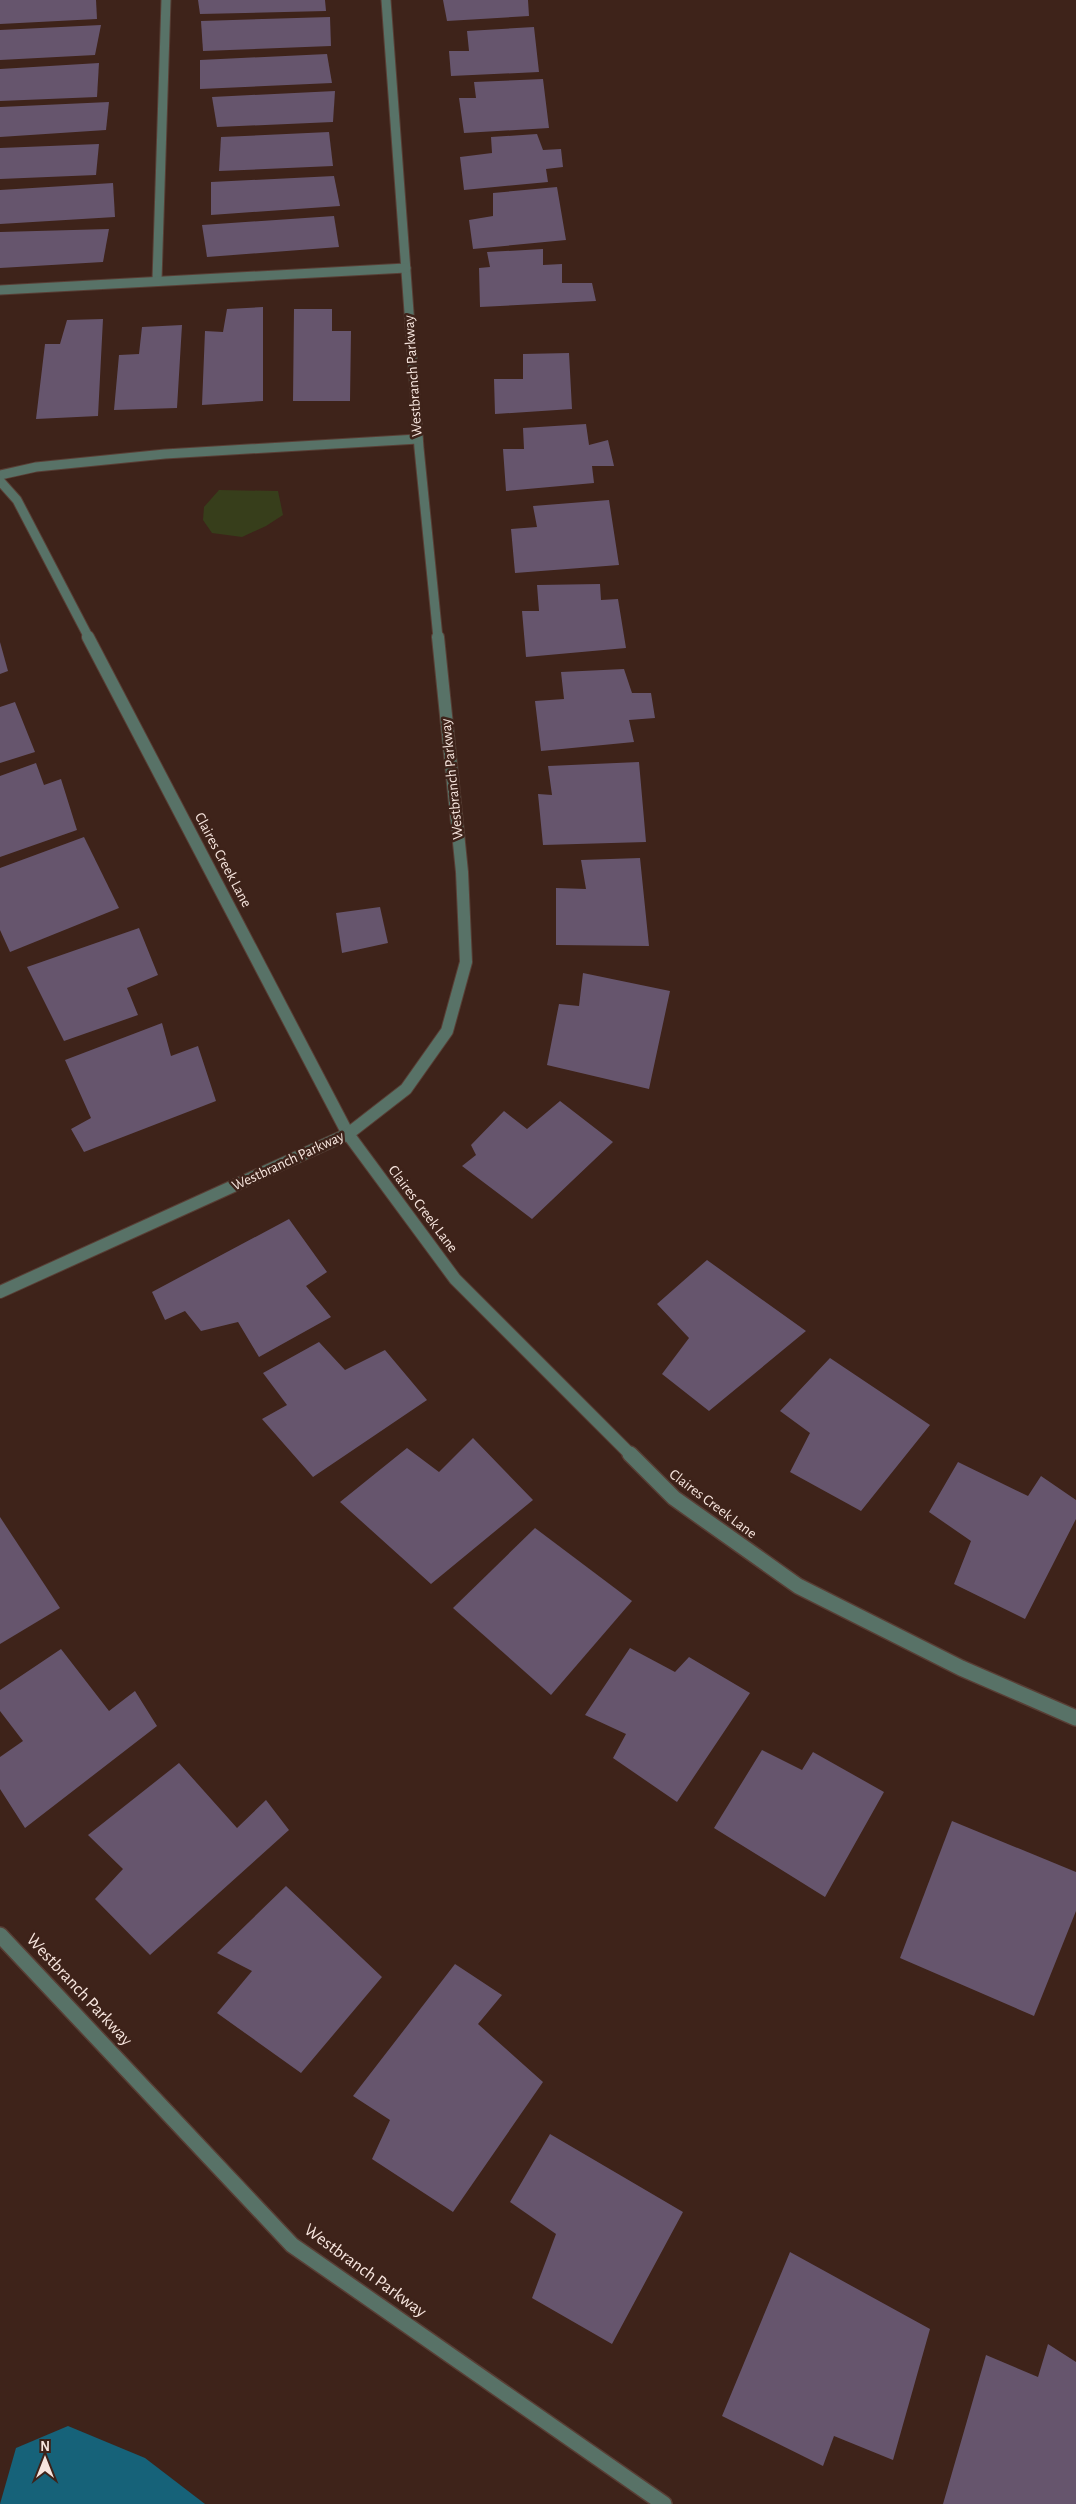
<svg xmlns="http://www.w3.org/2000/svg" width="1076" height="2504" viewBox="0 0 1076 2504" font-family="'Alegreya Sans',sans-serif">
<rect width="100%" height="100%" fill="#3e231a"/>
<path fill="#373e1b" d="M219,490L278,491L283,515L266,526L242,537L212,533L203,520L204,507Z"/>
<path fill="#166279" d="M68,2426L145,2458L205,2504H0L16,2448Z"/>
<g fill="#66556d">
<path d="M0,0H96L97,19L0,24Z"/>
<path d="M198,0H325L326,11L200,14Z"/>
<path d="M443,0H528L529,16L447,21Z"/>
<path d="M330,17L331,46L203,51L201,21Z"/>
<path d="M101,25L95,55L0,60V30Z"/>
<path d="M534,27L539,72L451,76L449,51H469L467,31Z"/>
<path d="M327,54L332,83L200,89V60Z"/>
<path d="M99,63L97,97L0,101V69Z"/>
<path d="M543,79L549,128L464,133L459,98H476L474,82Z"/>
<path d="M335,91L333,122L217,127L212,97Z"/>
<path d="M109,102L106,130L0,137V107Z"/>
<path d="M329,132L333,166L219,171L221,137Z"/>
<path d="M537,134L543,150L561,149L563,167L546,169L548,182L464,190L460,157L492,153L491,137Z"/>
<path d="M99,144L96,175L0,179V148Z"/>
<path d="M334,176L340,206L211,215V182Z"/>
<path d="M113,183L115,217L0,224V190Z"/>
<path d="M557,187L566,240L473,249L469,220L493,216V193Z"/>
<path d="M334,216L339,247L207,257L202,225Z"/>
<path d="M109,229L103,262L0,268V232Z"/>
<path d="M543,249V265L562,264V283H592L596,301L480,307L479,268L490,267L487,252Z"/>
<path d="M263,307V401L202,405L205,331L223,332L227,309Z"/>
<path d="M294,309H332V331H351L350,401H293Z"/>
<path d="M103,319L98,416L36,419L45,344H60L67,320Z"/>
<path d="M182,325L177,408L114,410L119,355L139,354L142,327Z"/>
<path d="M569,353L572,409L495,414L494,379H523V354Z"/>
<path d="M586,424L589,445L608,440L614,466H592L594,483L506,491L503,449H524L523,428Z"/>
<path d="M609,500L619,565L515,573L511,529L537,527L533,506Z"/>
<path d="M600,584L601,600L618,599L626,648L526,657L522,611H539L537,585Z"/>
<path d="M0,642L8,671L0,674Z"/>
<path d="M624,669L632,693H651L655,718L629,720L634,742L541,751L535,701L564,699L561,672Z"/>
<path d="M15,702L35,752L0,763V707Z"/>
<path d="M639,762L646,842L543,845L538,794L552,795L548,766Z"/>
<path d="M36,763L44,785L61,779L77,830L0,857V776Z"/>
<path d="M84,837L119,908L10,952L0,930V868Z"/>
<path d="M640,858L649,946L556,945V888L586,889L581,860Z"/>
<path d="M380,907L388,943L342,953L336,913Z"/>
<path d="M139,928L158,975L127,988L138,1015L64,1041L27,967Z"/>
<path d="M583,973L670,991L649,1089L547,1065L559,1004L579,1006Z"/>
<path d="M162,1023L171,1056L198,1046L216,1101L84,1152L71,1129L91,1118L65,1060Z"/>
<path d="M560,1101L613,1142L532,1219L462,1166L476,1155L471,1145L504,1111L527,1129Z"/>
<path d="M289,1219L327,1272L306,1286L331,1317L259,1357L238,1322L201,1331L185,1311L165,1320L152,1292Z"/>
<path d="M707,1260L806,1331L709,1411L662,1374L689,1338L657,1304Z"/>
<path d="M319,1342L345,1370L385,1350L427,1400L313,1477L262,1419L287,1405L263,1373Z"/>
<path d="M830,1358L930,1425L861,1511L790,1472L810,1433L780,1411Z"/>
<path d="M473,1438L533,1500L431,1584L340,1502L407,1448L439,1472Z"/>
<path d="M958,1462L1028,1496L1041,1476L1076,1500V1519L1025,1619L954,1584L971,1541L929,1512Z"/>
<path d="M0,1517L60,1608L0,1644Z"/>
<path d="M535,1528L632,1601L551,1695L453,1608Z"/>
<path d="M630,1648L675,1672L689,1657L750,1693L677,1802L613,1758L626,1734L585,1715Z"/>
<path d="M61,1649L109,1711L135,1691L157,1726L25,1828L0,1789V1757L23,1741L0,1711V1690Z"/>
<path d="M762,1750L802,1770L813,1752L884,1792L825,1897L714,1828Z"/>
<path d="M179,1763L237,1828L266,1800L289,1830L150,1955L95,1899L123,1869L88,1835Z"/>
<path d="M952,1821L1076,1872V1911L1034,2016L900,1958Z"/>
<path d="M286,1886L382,1977L301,2073L217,2013L252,1971L217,1953Z"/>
<path d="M455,1964L502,1995L478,2024L543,2082L453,2212L372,2159L390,2120L353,2096Z"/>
<path d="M550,2134L683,2212L612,2344L532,2298L556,2234L510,2202Z"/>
<path d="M790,2252L930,2329L893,2460L834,2436L823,2466L722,2416Z"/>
<path d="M1048,2344L1076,2362V2504H943L986,2355L1038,2377Z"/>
</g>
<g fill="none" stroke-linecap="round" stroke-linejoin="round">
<g stroke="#583e35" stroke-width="11">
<g id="street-far2">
<path d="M386,0L419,448L438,638"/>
<path d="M157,280L166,0"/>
<path d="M0,290L406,268"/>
<path d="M0,475L36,467L165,454L418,439"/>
<path d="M0,481L17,500L89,638"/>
</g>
</g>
<g stroke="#583e35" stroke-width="14">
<g id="street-far1">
<path d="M88,637L348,1134L455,1279L632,1456"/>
<path d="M0,1292L348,1134L406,1089L447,1031L466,962L462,872L438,637"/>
</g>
</g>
<g stroke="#583e35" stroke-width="18">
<g id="street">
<path d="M630,1454L674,1498L798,1586L961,1668L1076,1718"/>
<path d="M0,1935L292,2245L664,2504"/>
</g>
</g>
<use href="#street-far2" stroke="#587267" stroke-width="9"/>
<use href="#street-far1" stroke="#587267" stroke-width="12"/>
<use href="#street" stroke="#587267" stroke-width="15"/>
</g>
<g text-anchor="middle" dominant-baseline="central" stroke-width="5" stroke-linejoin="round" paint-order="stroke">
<g font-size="15" fill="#f7e5de" stroke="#3e231a">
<text transform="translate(413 376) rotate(-94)">Westbranch Parkway</text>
<text transform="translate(452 779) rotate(-96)">Westbranch Parkway</text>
<text transform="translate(223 860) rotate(62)">Claires Creek Lane</text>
<text transform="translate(288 1161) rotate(-25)">Westbranch Parkway</text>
<text transform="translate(423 1209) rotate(53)">Claires Creek Lane</text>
<text transform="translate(713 1504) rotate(37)">Claires Creek Lane</text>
</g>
<g font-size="18" fill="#f7e5de" stroke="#3e231a">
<text transform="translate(79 1990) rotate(47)">Westbranch Parkway</text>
<text transform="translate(365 2271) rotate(36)">Westbranch Parkway</text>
</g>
</g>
<g transform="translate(45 2459)" stroke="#3e231a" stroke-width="4" paint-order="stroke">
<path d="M0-4L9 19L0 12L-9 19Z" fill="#f7e5de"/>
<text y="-8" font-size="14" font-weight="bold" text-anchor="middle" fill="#f7e5de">N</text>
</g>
</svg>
